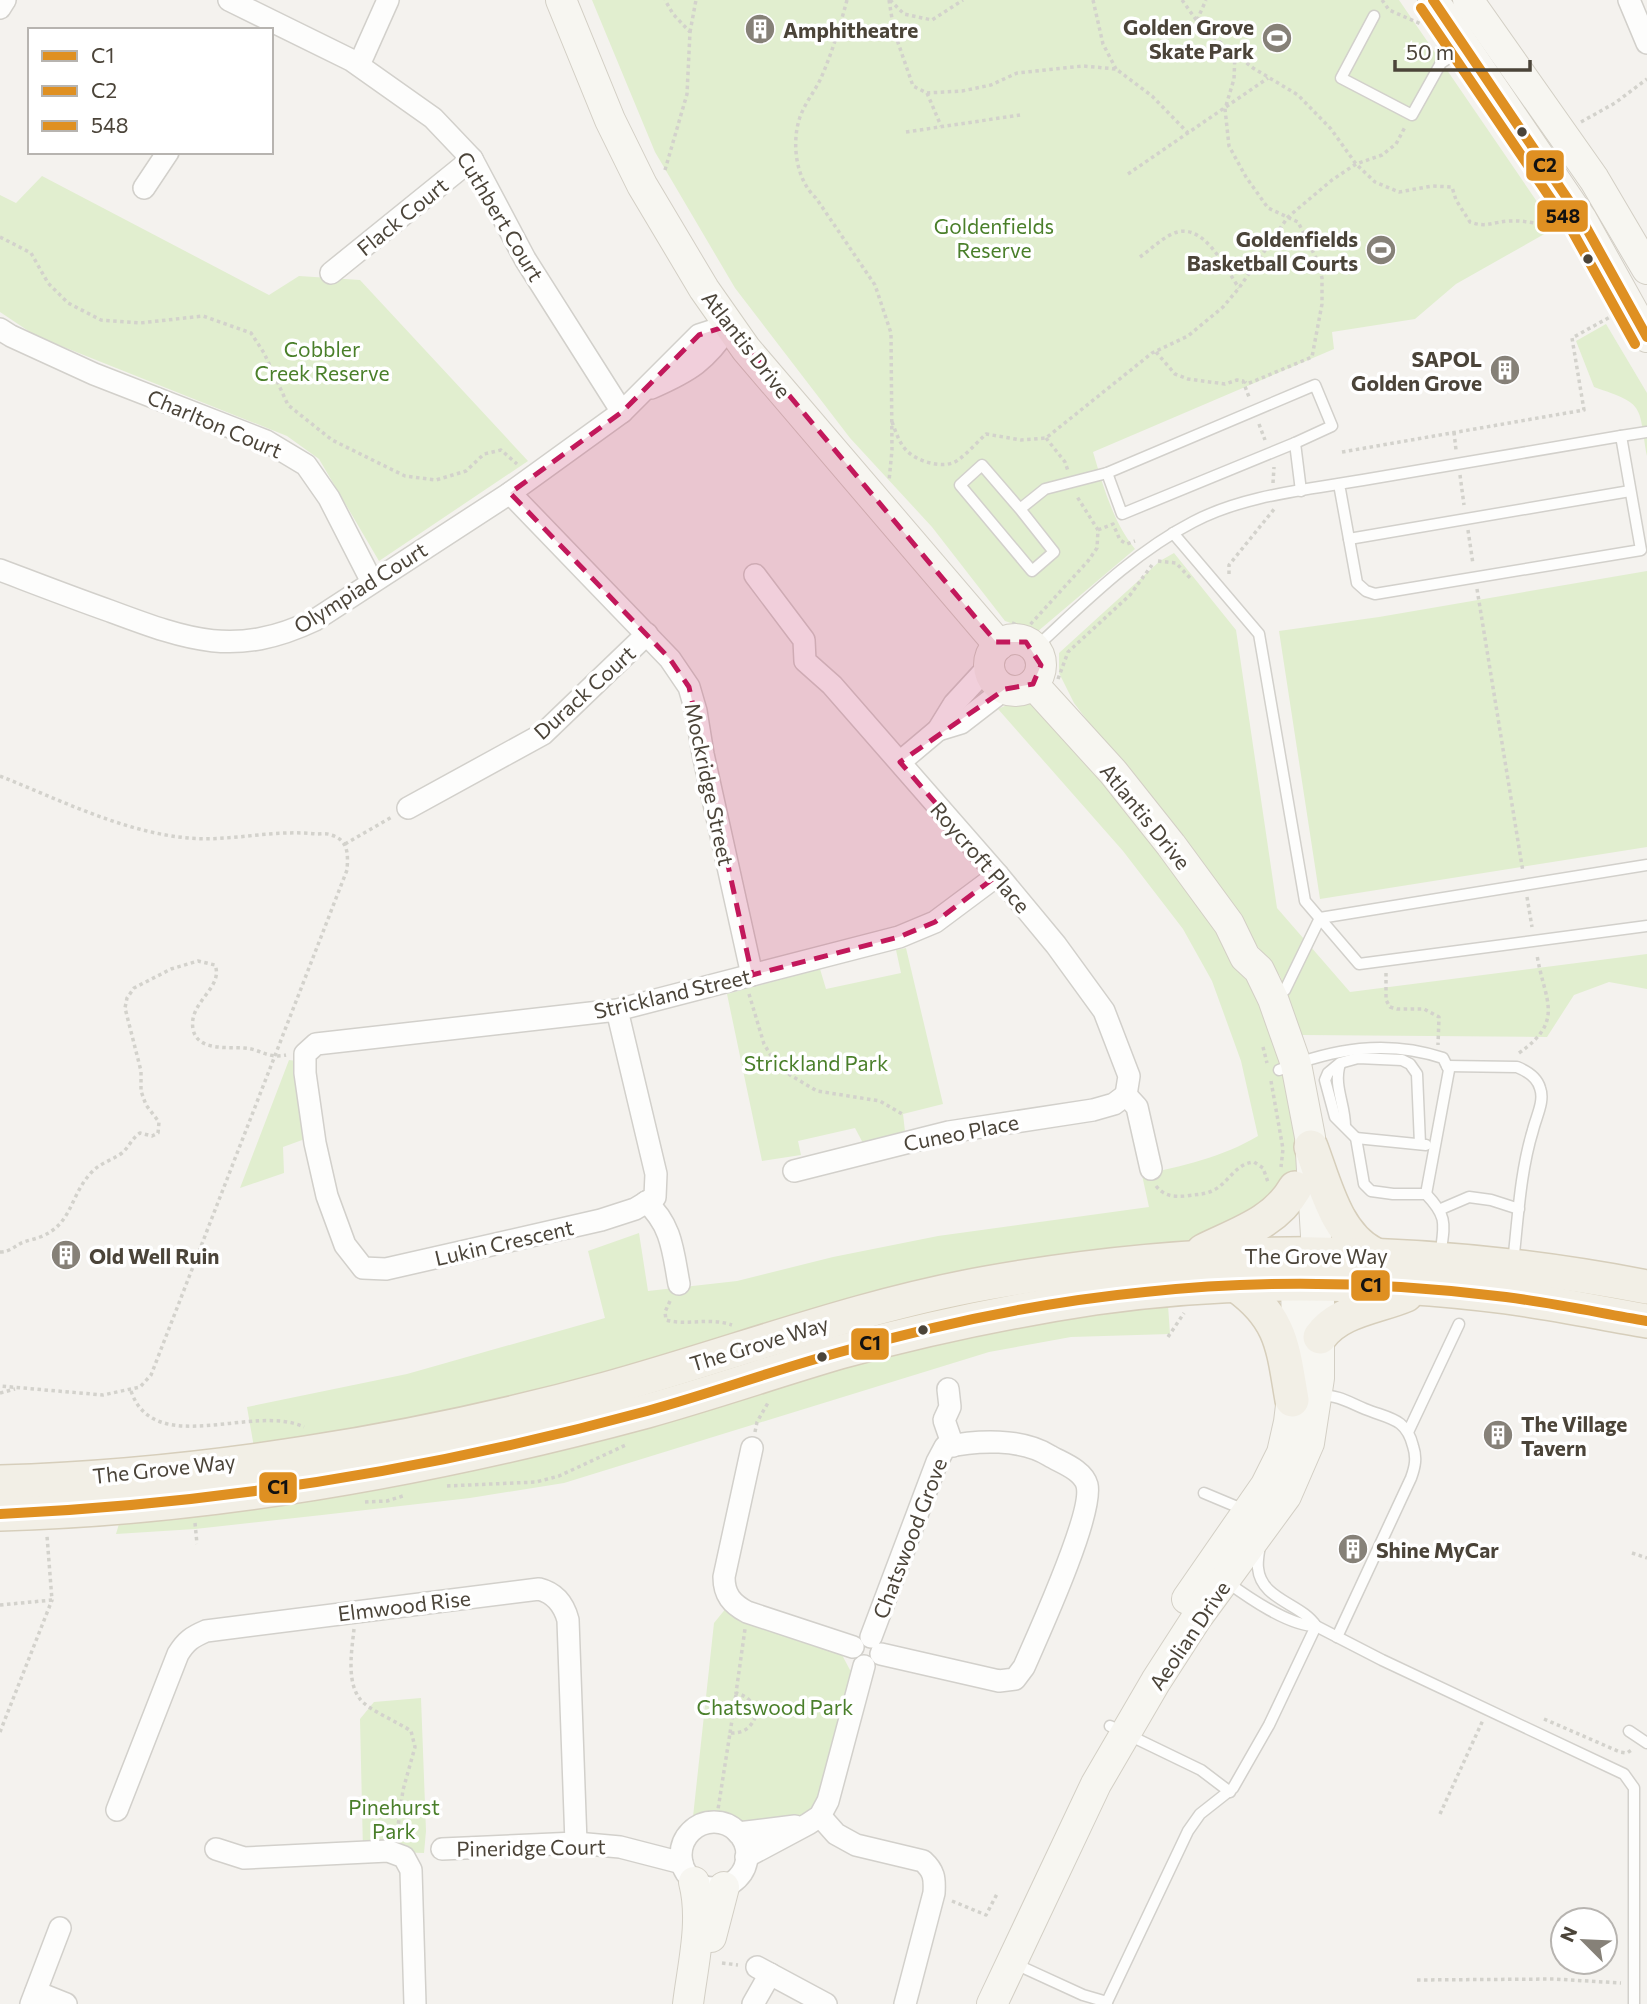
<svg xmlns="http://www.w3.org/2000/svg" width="1647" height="2004" viewBox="0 0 1647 2004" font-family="Commissioner,sans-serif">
<rect width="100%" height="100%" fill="#f4f2ee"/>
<g fill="#e1eecf">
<path d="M592,0H1399L1555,228L1456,284L1415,319L1332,332L1334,349L1093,452C1103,486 1113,522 1135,549L1037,632L1005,621L932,527L850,438L735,288L655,152Z"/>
<path d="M42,176L269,295L299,276L360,280L528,461L379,561L319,459L287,436L36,336L0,312V195L16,203Z"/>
<path d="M1606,324L1647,393V456C1638,404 1646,405 1594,387L1576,341Z"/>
<path d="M1174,553L1236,630L1277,908L1350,992L1647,954V989L1609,982L1574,995L1547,1037L1302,1035L1280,976L1074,703L1059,673V653L1160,561Z"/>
<path d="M1647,571V847L1320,899L1279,631L1379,617Z"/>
<path d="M1033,684L1229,924L1289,1076L1301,1188L1244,1231L256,1459L247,1407L407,1374L605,1318L588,1251L639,1233L648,1291L737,1281L833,1257L938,1236L1149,1207L1142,1175C1182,1166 1223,1157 1258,1136L1241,1061L1212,981L1183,929L1123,851L998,709L1016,701Z"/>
<path d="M906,948L943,1104L903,1114L905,1132L864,1145L855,1128L798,1141L801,1155L762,1161L727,994L820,969L826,989L901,973L896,950Z"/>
<path d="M289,1060L297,1061L305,1139L283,1147L284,1173L240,1188Z"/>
<path d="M1167,1291L1170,1334L1071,1337L989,1352L564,1483L470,1498L322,1515L195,1529L116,1534L124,1507L693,1397Z"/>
<path d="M727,1607L841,1653L850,1670L856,1673L824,1788L815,1805L803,1818L741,1826C724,1814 709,1813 692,1826L714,1623Z"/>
<path d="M421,1698L426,1831L424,1853L363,1851L360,1719L374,1702Z"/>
</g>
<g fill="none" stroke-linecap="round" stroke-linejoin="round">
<g stroke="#d2d0cb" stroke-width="13">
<g id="lane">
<path d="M1374,16L1341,78L1412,115L1441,63L1464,48"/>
<path d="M1621,436L1647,432"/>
<path d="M1107,473L1122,514L1295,443L1301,491"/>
<path d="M1020,509L982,465L960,485L1032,571L1054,552L1020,509L1045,489L1107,473L1315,385L1332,426L1295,443"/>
<path d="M1173,533L1259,634L1305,901L1359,964L1647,926"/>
<path d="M1349,539L1630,491"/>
<path d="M1035,648C1084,603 1133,553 1193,522C1244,495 1306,490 1363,480C1449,465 1535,451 1621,436L1641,550L1375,594L1366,591L1357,583L1339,484"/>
<path d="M1320,918L1647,865"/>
<path d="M1275,997L1285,990L1320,918"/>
<path d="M1340,1064C1333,1085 1345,1104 1345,1126"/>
<path d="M1447,1066L1517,1067C1527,1071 1537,1077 1540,1088C1545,1101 1536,1117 1533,1130C1520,1172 1518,1219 1513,1263"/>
<path d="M1279,1070C1333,1049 1386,1039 1443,1058L1449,1070L1426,1194"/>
<path d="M1356,1138L1426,1145"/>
<path d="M1420,1144L1417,1074L1410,1064L1402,1060L1358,1058L1340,1063L1328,1073L1325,1080L1335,1117L1356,1138L1364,1184L1371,1191L1393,1194H1426C1449,1218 1444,1225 1440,1257"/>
<path d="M1441,1209L1469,1197L1491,1200L1519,1209"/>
<path d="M1319,1395C1341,1396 1346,1401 1365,1409C1390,1419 1406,1418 1413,1446C1417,1458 1415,1467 1411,1478L1337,1637"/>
<path d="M1409,1430L1459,1324"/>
<path d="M1204,1493L1247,1511"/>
<path d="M1260,1545C1259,1552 1257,1561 1258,1568C1261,1600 1301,1603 1316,1626"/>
<path d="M1227,1582C1249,1598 1289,1626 1316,1626L1382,1660L1624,1774L1634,1788V2004"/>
<path d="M1110,1726L1201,1770L1230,1792"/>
<path d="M1629,1731L1647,1743"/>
<path d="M1013,1963L1083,1995L1107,2002"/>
<path d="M1106,2004L1188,1831L1200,1814L1233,1788L1269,1725L1316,1626"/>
</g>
</g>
<g stroke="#d2d0cb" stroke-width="24">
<g id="street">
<path d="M229,0L351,60L433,118L472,159L525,259L622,412"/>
<path d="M1629,0L1647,43"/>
<path d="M0,8L5,0"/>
<path d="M359,65L388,0"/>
<path d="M144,188L168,152"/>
<path d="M331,273L472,159"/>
<path d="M0,329L11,336L94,374L266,441L306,465L329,498L372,582"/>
<path d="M651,388C690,371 706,361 730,325"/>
<path d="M510,493L670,659L689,687L696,711L703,754L752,975"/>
<path d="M0,570C37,584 73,598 110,611C188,640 235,658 315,620L510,493L622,412L699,335L730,325"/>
<path d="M755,575L804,640L805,661L832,685L998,875L1056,945L1104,1011L1129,1076L1126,1095L1137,1107L1151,1169"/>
<path d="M938,730L961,723L1005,689"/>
<path d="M900,762L938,730L954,704L989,666"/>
<path d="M408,808L543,734L647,634"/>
<path d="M617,1010L656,1174L655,1197L635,1209L601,1220L386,1269L363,1268L345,1245L327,1196L315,1143L305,1073V1054L316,1044L617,1010L899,937L935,922L998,875"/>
<path d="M794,1171L949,1132L1093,1110L1114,1104L1126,1095"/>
<path d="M646,1202C672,1225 673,1252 679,1284"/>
<path d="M948,1389L950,1407L944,1420L953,1446"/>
<path d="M752,1448L724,1577C724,1595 732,1604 747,1612L853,1647"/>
<path d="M871,1637L937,1462L945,1447C977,1440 1022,1438 1050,1456C1062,1463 1083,1470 1087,1485C1094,1513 1038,1635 1024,1667L1015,1679L999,1681L881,1654"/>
<path d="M117,1810L178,1654C186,1641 192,1637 206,1631L539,1589C555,1593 564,1605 568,1620L576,1843"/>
<path d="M820,1816L836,1834L856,1845L923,1861C934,1871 935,1878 934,1893L905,2004"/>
<circle cx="714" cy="1855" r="33"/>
<path d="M738,1833L795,1826"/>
<path d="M216,1849L244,1858L388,1851L404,1857L411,1870L415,2004"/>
<path d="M442,1849L576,1843L620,1847L682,1863"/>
<path d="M746,1857L808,1824L820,1816L828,1801L864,1666"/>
<path d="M757,1967L826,2004"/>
<path d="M36,1992L66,2004"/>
<path d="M31,2004L60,1928"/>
<path d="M753,2004L770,1974"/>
</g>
</g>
<g stroke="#d3cfc5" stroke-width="32">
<g id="secondary">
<path d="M561,0L610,120L642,185L704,289L746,349L999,645"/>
<path d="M1433,0L1582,220L1647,337"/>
<path d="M1468,0L1594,179L1647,269"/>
<circle cx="1015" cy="665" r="26"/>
<path d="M1187,1599L1266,1485L1282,1453L1289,1422L1297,1356L1296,1262"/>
<path d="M711,1937L724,1887"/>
<path d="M688,2004C693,1964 704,1921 694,1882"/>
<path d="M992,2004L1096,1784L1156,1681L1196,1619L1286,1496L1309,1443L1319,1378V1285L1310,1137L1296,1064L1273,999L1259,970L1245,957L1229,924L1171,845L1113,772L1033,684"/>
</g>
</g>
<g stroke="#d6cebb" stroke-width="36">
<g id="primary">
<path d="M1311,1147C1325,1184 1336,1235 1374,1254"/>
<path d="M1203,1251C1237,1234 1275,1223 1295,1188"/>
<path d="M1237,1286C1283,1319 1283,1349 1292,1400"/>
<path d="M1320,1337C1339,1310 1378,1307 1406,1295"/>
<path d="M0,1482C200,1476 412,1442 606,1389C733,1354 857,1306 987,1283C1211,1243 1423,1244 1647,1287"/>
<path d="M0,1514C219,1508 435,1468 647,1411C712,1393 775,1371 840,1352C924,1329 1009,1311 1095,1298C1225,1279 1376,1280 1506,1297C1553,1303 1600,1313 1647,1321"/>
</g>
</g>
<g stroke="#d3d2cc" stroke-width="3.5" stroke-dasharray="3.5 3.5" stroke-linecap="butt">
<path d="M847,0C840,26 832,53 821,78C815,91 805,103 800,117C791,143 796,180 816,198L875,285L891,333L892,450L889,481"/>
<path d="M889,0L894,31L913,86L927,93L962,91L991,85L1017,73L1083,66L1116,69L1152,96L1188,133"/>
<path d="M890,0L904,14L932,20L963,0"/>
<path d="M1093,0L1103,44L1116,69"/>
<path d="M1182,0L1202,28L1253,68L1298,95L1331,129L1356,164L1375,182L1399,192L1432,186L1452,187L1456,200L1470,222C1487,228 1492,222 1509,221C1527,220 1544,225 1560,230"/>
<path d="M1382,0L1389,10L1421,24"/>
<path d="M1197,20L1206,0"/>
<path d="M690,32L696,0"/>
<path d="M1235,54L1234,79L1225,109L1229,146L1246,177L1268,208L1298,222L1317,260L1322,278V304L1312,357L1247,384L1245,382"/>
<path d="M927,93L941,126"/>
<path d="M1581,122L1615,103L1647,79"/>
<path d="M906,132L1020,115"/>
<path d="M665,170L687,94L690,32L673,14L665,0"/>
<path d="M1128,174L1268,78"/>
<path d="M0,237L31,253L48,283L68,303L101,320L140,323L203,316L251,333L264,353L288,405L332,440L405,476L436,480L466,471L484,454L501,450L517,464"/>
<path d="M1140,257C1150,250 1161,239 1172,234C1203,219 1225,268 1239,288"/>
<path d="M1156,352L1175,374L1188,379L1225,384L1237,380L1243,381L1249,397"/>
<path d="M892,422C896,432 899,443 907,451C918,462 945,470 958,460C968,453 977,442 986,434L1021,440L1046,438L1152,353L1188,336L1223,307L1239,288L1288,217L1332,180L1356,164L1382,155L1396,144L1405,127"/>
<path d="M1259,424L1265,440"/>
<path d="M1454,432L1456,450"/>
<path d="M1046,438L1065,462L1068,471"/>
<path d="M1342,452L1584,410L1572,338L1610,317"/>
<path d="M1460,475L1464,505"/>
<path d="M1273,483L1274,467"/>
<path d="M1098,530L1113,524L1120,540L1127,544L1135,541"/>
<path d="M1468,530L1473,564"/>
<path d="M1158,561L1176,563L1192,580"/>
<path d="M1229,574V565L1275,508"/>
<path d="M1477,589L1523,872"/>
<path d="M1012,623L1027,628L1088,561L1097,548L1098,530L1076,495"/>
<path d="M1058,679L1068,652L1130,595L1152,565"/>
<path d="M0,776C60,800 123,832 188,838C230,842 273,829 316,834C321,834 327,833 331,835C349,840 348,855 347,870L151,1375L140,1387L103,1395L0,1386"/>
<path d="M345,844L392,817"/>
<path d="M1527,897L1532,927"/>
<path d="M1386,973V1000L1390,1007L1397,1009H1424L1439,1017L1438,1045"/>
<path d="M749,994L764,1044L773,1059L790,1075L817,1091L880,1101L902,1114"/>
<path d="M1263,1047L1267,1063"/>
<path d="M1519,1053C1566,1020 1544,1000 1537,955"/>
<path d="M1271,1081L1283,1149L1281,1167"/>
<path d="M1156,1186C1164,1196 1173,1197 1186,1196C1196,1194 1205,1195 1214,1190C1228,1183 1236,1163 1254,1162L1263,1168L1268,1182"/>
<path d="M0,1252C11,1252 15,1245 24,1242C29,1240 35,1239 40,1237C72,1225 70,1196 90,1174C99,1163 111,1161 122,1153C129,1147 132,1138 140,1133L152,1136L158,1133L159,1122L146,1105L141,1091V1071L125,1008L127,998L134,988L171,969L198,961L215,965C224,988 188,1002 193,1029C197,1051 227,1047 244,1048C261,1049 267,1059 286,1055"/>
<path d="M670,1301L665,1312L666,1320C688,1326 708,1317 732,1325"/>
<path d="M1168,1337L1184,1313"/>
<path d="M131,1391C154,1459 254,1403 304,1427"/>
<path d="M0,1393L15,1389"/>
<path d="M755,1432L757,1422L769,1401"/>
<path d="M447,1486L536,1482L559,1476L628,1444"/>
<path d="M365,1502L387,1501L406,1495"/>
<path d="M195,1523L197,1544"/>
<path d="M1632,1553L1647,1558"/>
<path d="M0,1605L52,1600L47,1536"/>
<path d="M354,1629C352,1649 346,1681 360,1699C368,1710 398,1722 411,1731L415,1747L403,1790L397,1833"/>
<path d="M1544,1719L1620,1752L1627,1753L1633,1749"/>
<path d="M0,1732L52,1600"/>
<path d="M730,1733L736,1694"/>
<path d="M1440,1814L1483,1720"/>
<path d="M716,1822L730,1733C742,1734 752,1728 756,1715C754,1703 748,1696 736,1693L745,1629"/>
<path d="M952,1901L986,1915L998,1892"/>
<path d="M722,1963L738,1965"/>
<path d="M1417,1980L1554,1979L1621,1983"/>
</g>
<use href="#lane" stroke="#fdfdfc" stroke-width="10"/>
<use href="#street" stroke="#fdfdfc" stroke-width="21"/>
<use href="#secondary" stroke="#f7f6f1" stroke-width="30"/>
<use href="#primary" stroke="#f2efe6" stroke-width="33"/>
<g stroke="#fff" stroke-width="16">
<path id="bus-1" d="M0,1514C219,1504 435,1469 647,1411C712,1393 775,1370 840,1352C939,1324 1042,1302 1145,1292C1265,1279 1387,1282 1506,1297C1553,1303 1600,1313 1647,1321"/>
</g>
<g stroke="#fff" stroke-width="16">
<path id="bus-2" d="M1433,0L1582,220L1647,337"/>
</g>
<g stroke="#fff" stroke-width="16">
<path id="bus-3" d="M1421,8L1570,227L1635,344"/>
</g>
<use href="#bus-1" stroke="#df9022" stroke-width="10"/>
<use href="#bus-2" stroke="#df9022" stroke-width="10"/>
<use href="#bus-3" stroke="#df9022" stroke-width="10"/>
</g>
<path fill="#c2185b" fill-opacity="0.2" stroke="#c2185b" stroke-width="5" stroke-dasharray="14 9" stroke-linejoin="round" d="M730,325L996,642H1026L1041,665L1033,684L1005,689L900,762L998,875L935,922L899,937L752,975L689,687L670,659L510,493L622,412L699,335Z"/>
<defs>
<g id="building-disc" transform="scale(1.575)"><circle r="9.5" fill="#868178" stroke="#fff"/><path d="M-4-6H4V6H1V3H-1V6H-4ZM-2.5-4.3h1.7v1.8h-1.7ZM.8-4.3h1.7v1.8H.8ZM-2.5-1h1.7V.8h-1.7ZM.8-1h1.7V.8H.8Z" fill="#fff"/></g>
<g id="stadium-disc" transform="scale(1.575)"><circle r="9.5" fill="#868178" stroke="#fff"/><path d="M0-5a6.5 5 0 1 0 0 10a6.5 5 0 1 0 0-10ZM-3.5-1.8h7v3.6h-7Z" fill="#fff"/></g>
</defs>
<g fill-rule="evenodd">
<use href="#building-disc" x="760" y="29"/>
<use href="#stadium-disc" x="1277" y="38"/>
<use href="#stadium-disc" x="1381" y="250"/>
<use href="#building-disc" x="1505" y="370"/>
<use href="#building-disc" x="66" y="1255"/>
<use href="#building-disc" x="1498" y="1435"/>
<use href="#building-disc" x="1353" y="1549"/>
</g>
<g fill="#4b4439" stroke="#fff" stroke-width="2.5">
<circle cx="1522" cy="132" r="6"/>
<circle cx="1588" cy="259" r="6"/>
<circle cx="923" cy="1330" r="6"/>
<circle cx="822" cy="1357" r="6"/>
</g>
<g text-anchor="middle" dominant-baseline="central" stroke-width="7" stroke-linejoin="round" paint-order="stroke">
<g font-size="21" font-weight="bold" fill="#4b4439" stroke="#fff" text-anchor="start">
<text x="1254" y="26" text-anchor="end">Golden Grove<tspan x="1254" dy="24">Skate Park</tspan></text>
<text x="783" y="29">Amphitheatre</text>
<text x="1358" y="238" text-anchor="end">Goldenfields<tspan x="1358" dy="24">Basketball Courts</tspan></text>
<text x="1482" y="358" text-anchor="end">SAPOL<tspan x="1482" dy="24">Golden Grove</tspan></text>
<text x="89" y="1255">Old Well Ruin</text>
<text x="1521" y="1423">The Village<tspan x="1521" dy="24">Tavern</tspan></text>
<text x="1376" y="1549">Shine MyCar</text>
</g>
<g font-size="21" fill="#4b4439" stroke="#fff">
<text transform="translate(402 216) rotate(-39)">Flack Court</text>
<text transform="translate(501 216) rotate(59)">Cuthbert Court</text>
<text transform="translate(747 344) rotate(52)">Atlantis Drive</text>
<text transform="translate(215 423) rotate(23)">Charlton Court</text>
<text transform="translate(360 587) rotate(-32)">Olympiad Court</text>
<text transform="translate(584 692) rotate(-42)">Durack Court</text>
<text transform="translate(710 784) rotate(78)">Mockridge Street</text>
<text transform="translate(1146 816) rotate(51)">Atlantis Drive</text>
<text transform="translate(981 857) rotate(49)">Roycroft Place</text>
<text transform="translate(672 993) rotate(-13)">Strickland Street</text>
<text transform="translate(961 1132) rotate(-11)">Cuneo Place</text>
<text transform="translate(504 1242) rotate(-13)">Lukin Crescent</text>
<text x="1316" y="1255">The Grove Way</text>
<text transform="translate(759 1343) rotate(-17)">The Grove Way</text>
<text transform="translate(164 1468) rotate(-6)">The Grove Way</text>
<text transform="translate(909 1538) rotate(-69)">Chatswood Grove</text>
<text transform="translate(404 1605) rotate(-7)">Elmwood Rise</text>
<text transform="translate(1189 1635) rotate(-56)">Aeolian Drive</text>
<text transform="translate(531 1847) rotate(-1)">Pineridge Court</text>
</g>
<g font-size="21" fill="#4a7f2a" stroke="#fff">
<text x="994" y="225">Goldenfields<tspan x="994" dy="24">Reserve</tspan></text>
<text x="322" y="348">Cobbler<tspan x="322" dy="24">Creek Reserve</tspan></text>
<text x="816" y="1062">Strickland Park</text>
<text x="775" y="1706">Chatswood Park</text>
<text x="394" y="1806">Pinehurst<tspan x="394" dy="24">Park</tspan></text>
</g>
</g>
<g stroke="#fff" stroke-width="2.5">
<rect x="1525" y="149" width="40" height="33" rx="7" fill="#df9022"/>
<rect x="1536" y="199" width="53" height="34" rx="7" fill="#df9022"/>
<rect x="1350" y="1269" width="41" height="33" rx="7" fill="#df9022"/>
<rect x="850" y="1327" width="40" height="34" rx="7" fill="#df9022"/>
<rect x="258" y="1471" width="40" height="33" rx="7" fill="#df9022"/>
</g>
<g font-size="19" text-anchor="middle" font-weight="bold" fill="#111">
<text x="1545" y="172">C2</text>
<text x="1563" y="223">548</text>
<text x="1371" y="1292">C1</text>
<text x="870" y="1350">C1</text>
<text x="278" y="1494">C1</text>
</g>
<rect x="28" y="28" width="245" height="126" fill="#ffffff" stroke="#b7b4b0" stroke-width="2"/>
<rect x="42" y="51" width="35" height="10" fill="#df9022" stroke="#b7b4b0" stroke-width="2"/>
<text x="91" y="63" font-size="21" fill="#4b4439">C1</text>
<rect x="42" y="86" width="35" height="10" fill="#df9022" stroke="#b7b4b0" stroke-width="2"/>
<text x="91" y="98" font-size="21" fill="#4b4439">C2</text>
<rect x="42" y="121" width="35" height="10" fill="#df9022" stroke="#b7b4b0" stroke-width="2"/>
<text x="91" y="133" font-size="21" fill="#4b4439">548</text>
<g transform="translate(1584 1941) rotate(294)"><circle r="33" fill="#ffffff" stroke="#b7b4b0" stroke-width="2"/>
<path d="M0-5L12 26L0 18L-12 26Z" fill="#868178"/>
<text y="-10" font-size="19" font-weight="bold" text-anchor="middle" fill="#4b4439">N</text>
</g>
<path d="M1395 60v10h135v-10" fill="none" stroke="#4b4439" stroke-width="3.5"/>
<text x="1406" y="60" font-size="21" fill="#4b4439" stroke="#ffffff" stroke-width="5" paint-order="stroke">50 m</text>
</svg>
